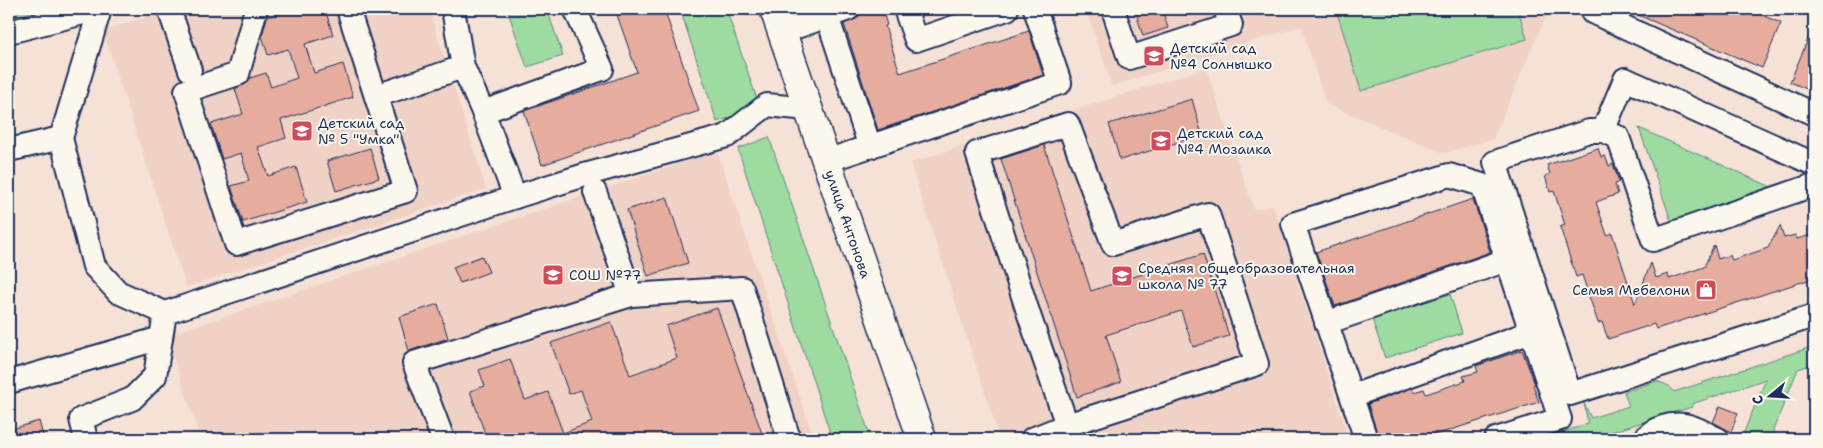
<svg xmlns="http://www.w3.org/2000/svg" width="1823" height="448" viewBox="0 0 1823 448" font-family="'Shantell Sans',sans-serif">
<rect width="100%" height="100%" fill="#f5e1d5"/>
<filter id="ink" filterUnits="userSpaceOnUse"><feTurbulence type="fractalNoise" baseFrequency=".02" numOctaves="2"/><feDisplacementMap in="SourceGraphic" scale="10" xChannelSelector="R" yChannelSelector="G"/><feConvolveMatrix kernelMatrix="1 2 1 2 8 2 1 2 1" color-interpolation-filters="sRGB"/></filter>
<g filter="url(#ink)">
<g fill="#f0d1c5">
<path d="M170,9H429L486,189L186,287L103,31Z"/>
<path d="M1086,9H1549L1493,139L1444,153L1326,104L1301,26L1112,86Z"/>
<path d="M1206,68L1254,210L1273,205L1349,439H1000L910,163Z"/>
<path d="M717,151L814,439H201L166,336Z"/>
</g>
<g fill="#9edba1" stroke="#5c8580">
<path d="M9,9H40L9,19Z"/>
<path d="M507,9H547L563,56L527,67Z"/>
<path d="M680,9H726L760,108L717,122Z"/>
<path d="M1336,9H1518L1527,39L1361,91Z"/>
<path d="M1639,128L1787,194L1675,232Z"/>
<path d="M769,137L871,439H832L738,149Z"/>
<path d="M1450,294L1462,333L1385,358L1372,319Z"/>
<path d="M1814,346V364L1798,369L1773,430L1774,436L1782,439H1746L1744,432L1766,379L1692,404V407L1588,439H1540L1588,424L1584,403L1591,418L1629,406L1624,392L1657,381L1669,386L1674,392Z"/>
</g>
<g fill="#e6ad9f" stroke="#1b2f5e">
<path d="M294,9H325L333,35L305,44L314,73L343,64L353,97L281,120L286,138L258,147L268,176L296,167L307,202L243,222L231,186L249,181L241,153L222,159L211,124L243,114L235,89L247,83L250,78L266,73L271,87L297,78L288,49L268,55L262,36L267,17Z"/>
<path d="M615,9H664L699,111L542,165L524,111L637,72Z"/>
<path d="M872,9H882L887,25L885,26L900,73L1029,31L1043,75L878,130L844,24L858,18L860,13Z"/>
<path d="M1135,9H1162L1168,28L1143,36Z"/>
<path d="M1624,9H1747L1781,23L1762,68Z"/>
<path d="M1814,25V92L1790,82Z"/>
<path d="M1192,99L1202,135L1120,160L1109,124Z"/>
<path d="M1044,145L1091,291L1203,254L1229,336L1193,347L1181,311L1106,335L1121,382L1077,397L1001,159Z"/>
<path d="M370,148L379,178L336,191L327,161Z"/>
<path d="M1598,148L1601,157L1605,156L1609,166L1613,164L1619,182L1615,184L1618,194L1596,202L1607,235L1612,233L1635,304L1651,263L1656,278L1668,274L1669,279L1704,267L1714,245L1718,259L1730,255L1732,260L1768,248L1780,226L1784,238L1795,235L1797,239L1814,234V278L1656,329L1654,324L1608,339L1602,322L1598,323L1582,275L1576,277L1560,227L1565,225L1554,191L1550,192L1545,176L1550,174L1547,165Z"/>
<path d="M667,197L688,263L648,276L627,210Z"/>
<path d="M1473,199L1490,252L1335,306L1316,252Z"/>
<path d="M482,256L489,272L460,283L453,267Z"/>
<path d="M438,304L448,338L409,351L399,317Z"/>
<path d="M717,308L764,439H487L470,391L485,386L479,370L510,359L525,400L548,392L563,433L592,422L581,390L569,394L551,343L611,322L630,375L677,358L666,326Z"/>
<path d="M1522,350L1535,384L1533,385L1539,402L1422,439H1379L1368,404L1412,388L1414,392L1424,389L1426,394L1465,381L1463,376L1478,372L1476,366Z"/>
<path d="M1720,406L1738,413L1731,432L1713,422Z"/>
<path d="M39,421L44,439H9V430Z"/>
</g>
<g fill="none" stroke-linecap="round" stroke-linejoin="round">
<g stroke="#1b2f5e" stroke-width="26">
<g id="minor">
<path d="M169,9L190,70"/>
<path d="M256,9L238,74L186,91L236,244L406,191L348,9"/>
<path d="M453,9L463,67L483,112"/>
<path d="M905,9L916,40L1007,9"/>
<path d="M1113,9L1129,58L1231,25L1225,9"/>
<path d="M1593,9L1592,12L1814,114"/>
<path d="M827,16L870,147"/>
<path d="M9,32L99,9"/>
<path d="M782,32L848,9"/>
<path d="M376,96L463,67"/>
<path d="M1603,131L1625,79L1814,164"/>
<path d="M61,138L100,9"/>
<path d="M13,149L61,138L94,266L118,292L165,313L515,197L588,174L727,136L767,105L808,109"/>
<path d="M826,161L1060,83L1035,9"/>
<path d="M1814,185L1653,240L1618,137L1603,131H1589L1495,162L1570,394L1814,316"/>
<path d="M595,192L631,295L742,288L789,439"/>
<path d="M515,197L483,112L602,69L575,9"/>
<path d="M1326,323L1507,260"/>
<path d="M9,382L161,338"/>
<path d="M1352,396L1531,332"/>
<path d="M86,439L81,419L132,399L155,376L165,313"/>
<path d="M443,439L414,363L631,295"/>
<path d="M1032,439L1067,425L1257,364L1208,214L1113,244L1068,124L977,153L1029,315L1067,425"/>
<path d="M1366,439L1293,224L1449,175L1482,185L1560,419L1496,439"/>
<path d="M1645,439C1651,428 1672,423 1684,425C1695,426 1708,435 1718,439"/>
</g>
</g>
<g stroke="#1b2f5e" stroke-width="31">
<path id="major" d="M774,9L922,439"/>
</g>
<use href="#minor" stroke="#fbf7ec" stroke-width="22"/>
<use href="#major" stroke="#fbf7ec" stroke-width="28"/>
</g>
</g>
<defs>
<g id="school-square" transform="scale(1.125)"><rect x="-9" y="-9" width="18" height="18" rx="4" fill="#d1495b" stroke="#fbf7ec"/><path d="M0-5L7-2L0 1L-7-2ZM-4 1L0 2.5L4 1V4Q0 6-4 4Z" fill="#fff"/></g>
<g id="shop-square" transform="scale(1.125)"><rect x="-9" y="-9" width="18" height="18" rx="4" fill="#d1495b" stroke="#fbf7ec"/><path d="M-5-2.5h2.3a2.7 3.5 0 0 1 5.4 0H5L5.5 6h-11ZM-1.5-2.5h3a1.5 2.3 0 0 0-3 0Z" fill="#fff"/></g>
</defs>
<g fill-rule="evenodd">
<use href="#school-square" x="1154" y="56"/>
<use href="#school-square" x="302" y="131"/>
<use href="#school-square" x="1161" y="141"/>
<use href="#school-square" x="553" y="275"/>
<use href="#school-square" x="1122" y="276"/>
<use href="#shop-square" x="1706" y="290"/>
</g>
<g text-anchor="middle" dominant-baseline="central" stroke-width="4" stroke-linejoin="round" paint-order="stroke">
<g font-size="14" fill="#1b2f5e" stroke="#fbf7ec" text-anchor="start">
<text x="1170" y="48">Детский сад<tspan x="1170" dy="16">№4 Солнышко</tspan></text>
<text x="318" y="123">Детский сад<tspan x="318" dy="16">№ 5 "Умка"</tspan></text>
<text x="1177" y="133">Детский сад<tspan x="1177" dy="16">№4 Мозаика</tspan></text>
<text x="1138" y="268">Средняя общеобразовательная<tspan x="1138" dy="16">школа № 77</tspan></text>
<text x="569" y="275">СОШ №77</text>
<text x="1690" y="290" text-anchor="end">Семья Мебелони</text>
</g>
<g font-size="14" fill="#1b2f5e" stroke="#fbf7ec">
<text transform="translate(848 224) rotate(71)">улица Антонова</text>
</g>
</g>
<rect width="1823" height="448" fill="none" stroke="#fbf7ec" stroke-width="30"/>
<rect x="15" y="15" width="1793" height="418" fill="none" stroke="#1b2f5e" stroke-width="2" filter="url(#ink)"/>
<g transform="translate(1770 396) rotate(252)" stroke="#fbf7ec" stroke-width="4" paint-order="stroke">
<path d="M0-4L9 19L0 12L-9 19Z" fill="#1b2f5e"/>
<text y="-8" font-size="14" font-weight="bold" text-anchor="middle" fill="#1b2f5e">С</text>
</g>
</svg>
